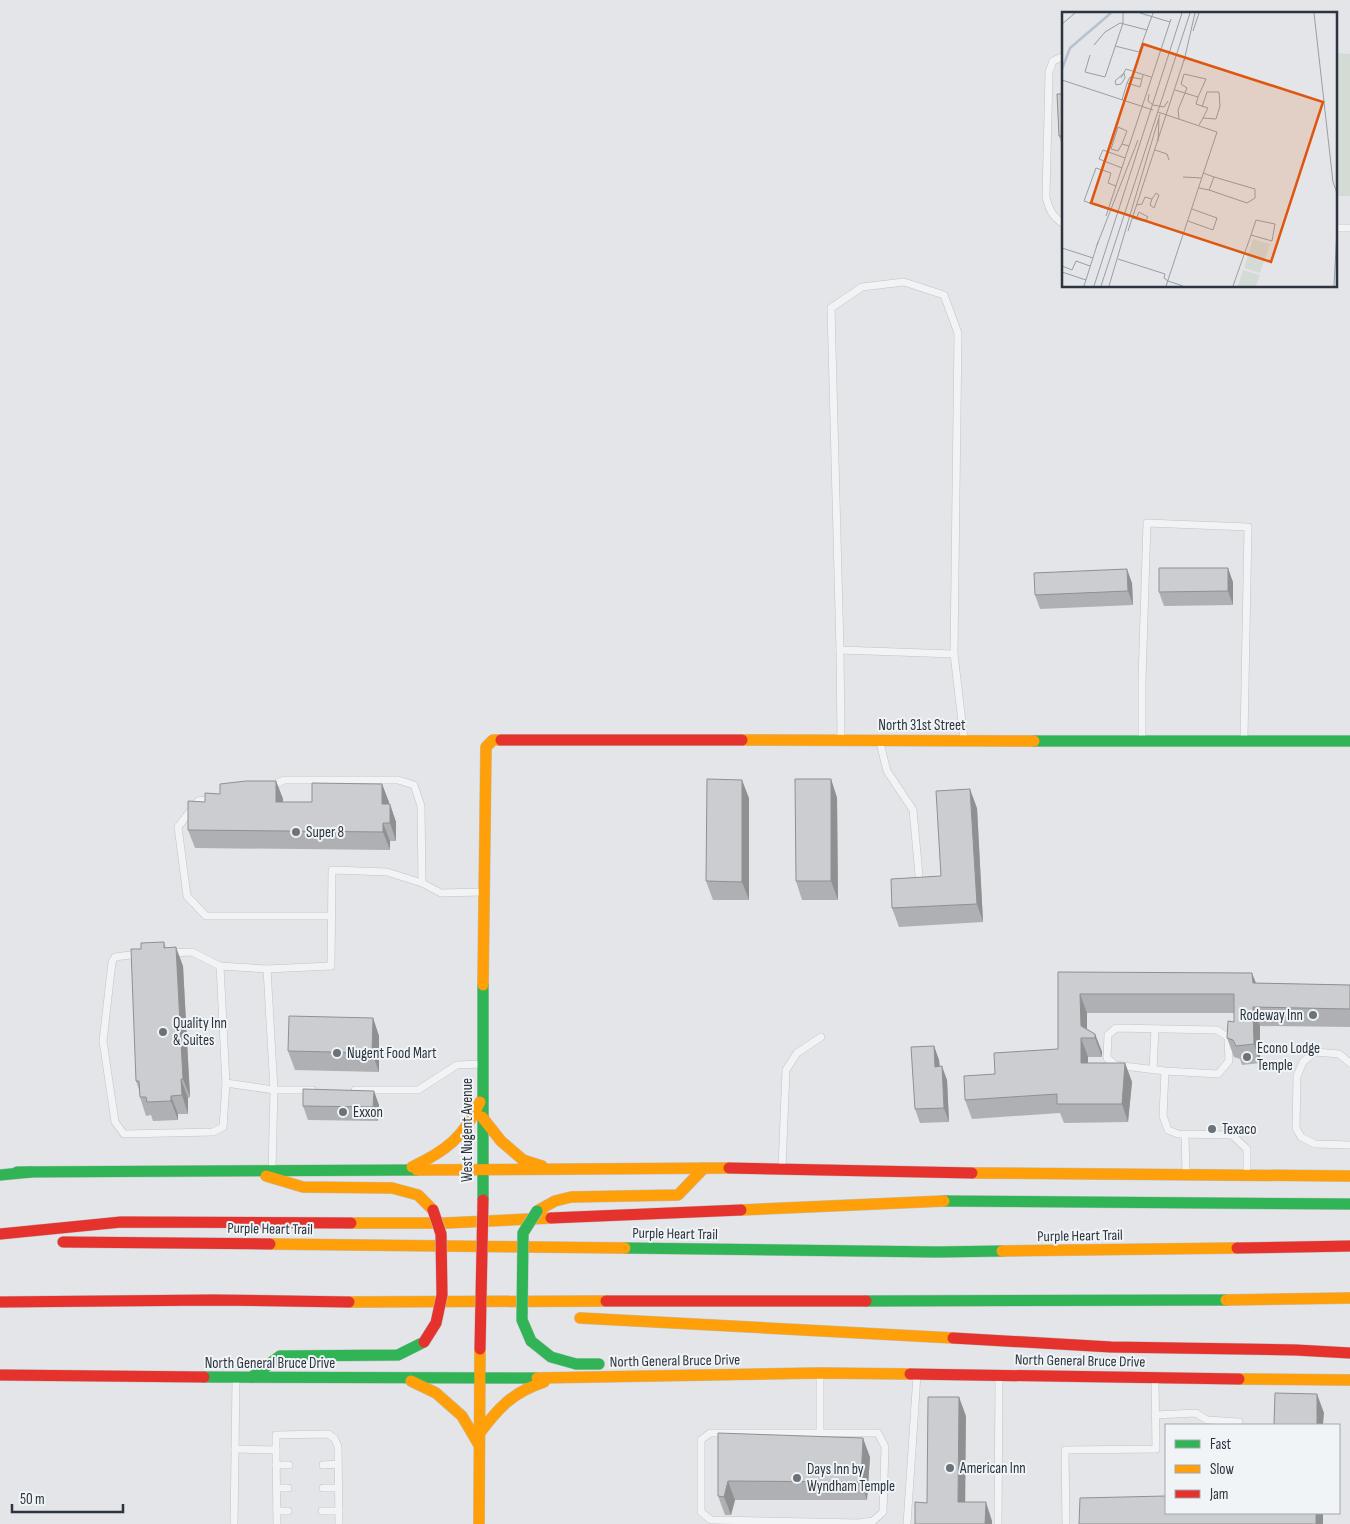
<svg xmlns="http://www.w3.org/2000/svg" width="1350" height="1524" viewBox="0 0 1350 1524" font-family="'Sofia Sans Condensed',sans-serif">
<rect width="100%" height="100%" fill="#e3e5e8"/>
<path fill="#d4dbd4" d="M1336,53L1350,54V196H1336Z"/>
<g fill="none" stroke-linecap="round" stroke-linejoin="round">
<g stroke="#c2c3c6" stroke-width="8">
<g id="lane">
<path d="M1064,56L1053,61L1049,72L1046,197C1049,209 1052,217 1064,224"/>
<path d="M1336,228H1350"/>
<path d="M840,650L831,308L862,287L904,282L944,295L958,333L954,654"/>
<path d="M1142,738V680L1147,523L1248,527L1244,738"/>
<path d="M841,740L840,650L954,654L964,739"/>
<path d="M880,743L887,771L913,810L920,886"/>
<path d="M269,787L284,780H398L414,785L421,806L422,883L441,893L481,892"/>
<path d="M212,799L198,801L178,827L187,896L206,916H332"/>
<path d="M169,953L192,952L220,966L267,969"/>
<path d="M138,954L115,957L112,962L103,1041L115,1122L124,1134L213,1132L223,1127L226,1083L274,1090H312"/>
<path d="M220,966L226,1083"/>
<path d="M1350,1063L1339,1054L1315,1052L1303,1062L1297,1076L1296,1128L1301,1137L1315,1144L1350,1145"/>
<path d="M1153,1070L1155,1029"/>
<path d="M1165,1071L1218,1074L1229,1061L1228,1037L1217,1030L1116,1028L1108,1035L1107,1058L1115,1065L1165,1071L1163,1116L1168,1130L1178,1134L1232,1135L1247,1149V1175"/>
<path d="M355,1090H418L457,1065L482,1064"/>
<path d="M1185,1135L1186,1174"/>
<path d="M782,1168L786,1070L797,1053L821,1037"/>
<path d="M272,1169L274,1090L267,969L331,966L332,870L387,872L422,883"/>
<path d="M820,1374V1433H878L885,1447L883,1512L873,1521L858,1523L711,1520L701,1512V1440L710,1433H820"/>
<path d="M1155,1415L1196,1413L1207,1420L1239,1422"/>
<path d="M235,1449L276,1450V1435L328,1434L334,1438L338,1446L339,1524"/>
<path d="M276,1450L277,1524"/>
<path d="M276,1465H289"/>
<path d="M323,1465L338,1464"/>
<path d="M276,1488H288"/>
<path d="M323,1488H338"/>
<path d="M277,1511H288"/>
<path d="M322,1511H339"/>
<path d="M234,1524L236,1379"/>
<path d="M907,1524L917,1375"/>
<path d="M998,1524L999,1377"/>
<path d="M1066,1524L1065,1450L1156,1449L1155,1380"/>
</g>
</g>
<g stroke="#c2c3c6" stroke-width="12">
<g id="fast">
<path d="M1034,741H1350"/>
<path d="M483,985V1200"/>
<path d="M17,1172L417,1170"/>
<path d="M0,1175L31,1172"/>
<path d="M944,1201L1350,1204"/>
<path d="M625,1248L938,1252L1002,1251"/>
<path d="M866,1301L1226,1300"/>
<path d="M531,1341L551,1357L576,1364H599"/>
<path d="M204,1377L537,1378"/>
<path d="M252,1377L280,1356L398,1355L424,1342"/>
</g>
</g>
<g stroke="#c2c3c6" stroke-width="12">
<g id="slow">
<path d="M742,740L1034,741"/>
<path d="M483,985L486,747L493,740H501"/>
<path d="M482,1117L501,1141L523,1160L542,1166"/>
<path d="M412,1167C446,1151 464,1137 480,1102"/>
<path d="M417,1170L729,1168"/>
<path d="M972,1173L1350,1176"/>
<path d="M266,1176L303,1187L392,1188L418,1195L433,1210"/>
<path d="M741,1210L944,1201"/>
<path d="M537,1211L555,1201L571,1197L678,1195L704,1168"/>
<path d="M351,1223H446L551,1218"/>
<path d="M270,1244L625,1248"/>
<path d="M1002,1251L1237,1248"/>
<path d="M1226,1300L1350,1298"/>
<path d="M349,1302L606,1301"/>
<path d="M580,1318L953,1338"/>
<path d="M537,1378L820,1373L910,1374"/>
<path d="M1239,1379L1350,1380"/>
<path d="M411,1381L436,1393L462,1416L479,1445"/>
<path d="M479,1434C498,1408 513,1392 544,1382"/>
<path d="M479,1524L480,1349"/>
</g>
</g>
<g stroke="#c2c3c6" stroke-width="12">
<g id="jam">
<path d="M501,740H742"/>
<path d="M729,1168L972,1173"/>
<path d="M551,1218L741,1210"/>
<path d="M0,1234L121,1222L351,1223"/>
<path d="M63,1242L270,1244"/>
<path d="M1237,1248L1350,1246"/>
<path d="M606,1301H866"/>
<path d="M0,1302L214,1300L349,1302"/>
<path d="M953,1338L1111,1347L1296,1350L1350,1353"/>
<path d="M910,1374L1239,1379"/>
<path d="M0,1375L204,1377"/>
</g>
</g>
<use href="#lane" stroke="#f2f3f4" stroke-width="7"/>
<use href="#fast" stroke="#30b455" stroke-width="11"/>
<use href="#slow" stroke="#ff9f0a" stroke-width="11"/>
<use href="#jam" stroke="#e5322d" stroke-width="11"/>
<g stroke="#c2c3c6" stroke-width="12" stroke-linecap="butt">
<path id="fast-bridge" d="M531,1341L522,1320L523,1233L537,1211"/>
</g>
<g stroke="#c2c3c6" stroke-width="12" stroke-linecap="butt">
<g id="jam-bridge">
<path d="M424,1342L436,1323L442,1295L441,1234L433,1210"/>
<path d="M480,1349L483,1200"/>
</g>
</g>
<use href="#fast-bridge" stroke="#30b455" stroke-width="11"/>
<use href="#jam-bridge" stroke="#e5322d" stroke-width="11"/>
</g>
<g fill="#afb0b3">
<path d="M1064,94V150L1059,136Z"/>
<path d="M1233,582V605L1164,606L1159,592Z"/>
<path d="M1132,583L1133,605L1040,609L1035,595Z"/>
<path d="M831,779L837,798L838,900H802L796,881Z"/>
<path d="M276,781L283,799V802H312L382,784L396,822V841H390V850L195,848L188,830L220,794Z"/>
<path d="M749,798V900H713L706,881Z"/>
<path d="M977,808L983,922L899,927L892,908L941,876Z"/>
<path d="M164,942L166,948L183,966L190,1097L188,1098V1114H178V1120L153,1121L151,1115L146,1116L140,1097L139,1090L136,1081L141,949Z"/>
<path d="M1058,972L1256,983L1350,985V1027L1260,1026V1063L1242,1065L1240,1059L1234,1057L1227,1038L1234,1022V1013H1087V1029L1095,1034L1102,1052V1057H1088V1063H1125L1132,1082L1128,1122L1064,1123L1060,1113L972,1119L965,1100L995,1074L1058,1049Z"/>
<path d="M373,1018L379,1036V1072L295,1070L288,1051Z"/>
<path d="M934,1046L939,1060L940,1066L947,1080L949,1122L920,1123L915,1109Z"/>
<path d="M379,1105L378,1121L308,1120L303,1106Z"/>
<path d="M718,1433L870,1457L867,1500H735L731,1515H725L718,1496Z"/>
</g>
<g fill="#8e9092">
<path d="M1228,568L1233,582V605L1228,591Z"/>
<path d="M1127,569L1132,583L1133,605L1128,591Z"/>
<path d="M831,779L837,798L838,900L831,881Z"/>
<path d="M742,780L749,798V900L742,882Z"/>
<path d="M276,781L283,799L282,820L276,802Z"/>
<path d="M382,784L389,802V822L382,804Z"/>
<path d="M970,789L977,808L983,922L977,904Z"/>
<path d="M390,804L396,822V841L390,823Z"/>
<path d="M383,823L390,841V850L383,832Z"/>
<path d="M176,947L183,966L190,1097L183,1079Z"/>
<path d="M1252,973L1259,991L1253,983Z"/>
<path d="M1080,994L1087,1013V1038L1081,1026Z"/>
<path d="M1253,1007L1260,1026V1063L1254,1044Z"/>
<path d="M373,1018L379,1036V1072L372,1053Z"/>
<path d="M1095,1034L1102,1052V1057L1095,1038Z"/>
<path d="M1081,1038L1088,1057V1081L1081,1063Z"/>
<path d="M934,1046L939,1060L940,1081L935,1067Z"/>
<path d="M1125,1063L1132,1082L1128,1122L1122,1104Z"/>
<path d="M942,1066L947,1080L949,1122L944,1108Z"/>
<path d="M181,1079L188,1098V1114L182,1095Z"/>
<path d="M374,1091L379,1105L378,1121L373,1107Z"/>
<path d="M171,1096L178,1114V1120L171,1101Z"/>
<path d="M1317,1394L1324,1413L1323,1425H1317Z"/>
<path d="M959,1397L966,1416L965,1521L958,1502Z"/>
<path d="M863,1438L870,1457L867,1500L861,1482Z"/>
<path d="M728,1481L735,1500L731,1515L724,1497Z"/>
<path d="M986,1502L992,1521V1524H985Z"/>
<rect x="1316" y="1513" width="7" height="11"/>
</g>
<g fill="#cbcdd0" stroke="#8e9092">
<path d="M1057,94H1064V136H1059Z"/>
<path d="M1159,568H1228V591L1159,592Z"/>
<path d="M1127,569L1128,591L1035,595L1034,573Z"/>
<path d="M707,779L742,780V882L706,881Z"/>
<path d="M795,779H831V881H796Z"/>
<path d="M246,781H276V802H312V783L382,784V804H390V823H383V832L188,830V801L205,802V793L220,794V784Z"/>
<path d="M970,789L977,904L892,908L891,879L941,876L936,791Z"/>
<path d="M164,942V948L176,947L183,1079H181L182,1095L171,1096V1101L147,1102L146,1097H140L139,1081H136L131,949H141V943Z"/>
<path d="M1058,972L1252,973L1253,983L1350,985V1009L1253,1007L1254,1044L1236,1046L1233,1040L1227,1038L1228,1021L1234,1022V994H1080L1081,1026L1095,1034V1038H1081V1063H1125L1122,1104H1057V1094L965,1100L964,1076L995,1074L994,1053L1058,1049Z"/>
<path d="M289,1016L373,1018L372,1053L288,1051Z"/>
<path d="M934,1046L935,1067L942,1066L944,1108L915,1109L911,1047Z"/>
<path d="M303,1089L374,1091L373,1107L303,1106Z"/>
<path d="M1275,1393L1317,1394V1425H1274Z"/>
<path d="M928,1397H959L958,1502H986L985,1524H915V1502L927,1503Z"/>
<path d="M718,1433L863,1438L861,1482L728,1481L724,1497L718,1496Z"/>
<path d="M1166,1496V1513H1316V1524H1079L1080,1498Z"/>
</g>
<g fill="#6c727a" stroke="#f1f4f6" stroke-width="2">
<circle cx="296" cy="832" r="5"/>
<circle cx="1313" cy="1015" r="5"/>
<circle cx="163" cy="1032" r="5"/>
<circle cx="337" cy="1053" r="5"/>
<circle cx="1247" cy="1057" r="5"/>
<circle cx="343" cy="1112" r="5"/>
<circle cx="1212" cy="1129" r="5"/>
<circle cx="950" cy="1468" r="5"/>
<circle cx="797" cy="1478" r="5"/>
</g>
<g text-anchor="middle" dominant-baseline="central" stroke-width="4" stroke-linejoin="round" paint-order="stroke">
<g font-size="15" fill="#2c343f" stroke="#f1f4f6">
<text x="922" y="725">North 31st Street</text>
<text transform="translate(467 1130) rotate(-90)">West Nugent Avenue</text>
<text transform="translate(270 1229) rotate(1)">Purple Heart Trail</text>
<text transform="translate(675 1234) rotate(1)">Purple Heart Trail</text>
<text transform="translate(1080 1236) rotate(-1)">Purple Heart Trail</text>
<text transform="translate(675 1361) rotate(-1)">North General Bruce Drive</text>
<text transform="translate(1080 1361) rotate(1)">North General Bruce Drive</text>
<text x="270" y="1363">North General Bruce Drive</text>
</g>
<g font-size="15" fill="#2c343f" stroke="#f1f4f6" text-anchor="start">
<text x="306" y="832">Super 8</text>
<text x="1303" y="1015" text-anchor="end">Rodeway Inn</text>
<text x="173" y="1023">Quality Inn<tspan x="173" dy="17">&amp; Suites</tspan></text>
<text x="1257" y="1048">Econo Lodge<tspan x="1257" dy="17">Temple</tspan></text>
<text x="347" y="1053">Nugent Food Mart</text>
<text x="353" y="1112">Exxon</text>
<text x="1222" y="1129">Texaco</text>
<text x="960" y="1468">American Inn</text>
<text x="807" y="1469">Days Inn by<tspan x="807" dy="17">Wyndham Temple</tspan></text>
</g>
</g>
<g transform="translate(1062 12)">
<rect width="275" height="275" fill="#e3e5e8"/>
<path d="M191,227L208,232L198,261L182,256ZM181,258L198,263L194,274H176Z" fill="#d4dbd4"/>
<path fill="none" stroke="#b5c3d0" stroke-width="2.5" d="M0,57L8,36L49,1"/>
<path fill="none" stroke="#9a9ea4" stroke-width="1" d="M78,1L108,10M252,1L271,170L275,181M0,12L13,1M131,19L137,1M32,33L43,20L58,11L85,18M53,34L77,40L91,1M28,43L23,60L43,65L61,11V1M122,49L133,1M62,61L63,66L59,72L54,73L53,69ZM59,66L64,57L89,65M0,68L91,98M65,71L68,65L79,67M113,78L136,85L134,92L146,96L141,106M87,82L86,89L91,93L102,95L106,89M60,88L65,71L78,75L81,63M96,100L155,120L104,274M117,107L116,98L125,76L119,72L122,62L144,67L136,85M137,113L141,106L154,107L158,94L157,80H145L140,95M96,129L97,107M60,132L65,119L56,115L49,137L56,139L60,132L67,134M93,138L105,142L107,148M60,156L37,147L41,138L63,146M121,165L140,166M137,176L147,178L152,165L141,161M147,178L185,191L193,186V177L152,165M74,193L80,192L83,185L90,187L94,181L97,183L92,196L88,193L90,187M46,197L22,189L34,156L49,161L46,171L54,174M44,204L109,7M70,206L74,207L81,209H83L86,205L77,200L74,207M126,209L151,218L155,206L130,197M66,219L123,45M35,233L76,128M0,236L31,246M56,247L103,262L102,266L106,269M0,254L10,258L14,249L28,254M0,260L24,268M106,269L121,274M22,274L36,230M32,274L120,1M39,274L128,1M47,274L98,102M171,274L189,223L194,208L213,212L210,229L189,223M272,274L275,217"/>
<path fill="#df570f" fill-opacity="0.15" stroke="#df570f" stroke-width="2.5" d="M81,32L261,90L209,250L29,191Z"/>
<rect width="275" height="275" fill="none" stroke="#2c343f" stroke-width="2.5"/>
</g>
<rect x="1165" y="1424" width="175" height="90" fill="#f1f4f6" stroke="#a2a7ad"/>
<rect x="1175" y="1440" width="25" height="8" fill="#30b455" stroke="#a2a7ad"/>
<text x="1210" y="1449" font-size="15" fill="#2c343f">Fast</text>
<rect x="1175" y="1465" width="25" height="8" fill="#ff9f0a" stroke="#a2a7ad"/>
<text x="1210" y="1474" font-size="15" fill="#2c343f">Slow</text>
<rect x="1175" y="1490" width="25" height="8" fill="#e5322d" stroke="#a2a7ad"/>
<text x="1210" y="1499" font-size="15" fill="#2c343f">Jam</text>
<path d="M12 1504v8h111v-8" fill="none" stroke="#2c343f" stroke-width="2.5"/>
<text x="20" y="1504" font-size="15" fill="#2c343f" stroke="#f1f4f6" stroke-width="4" paint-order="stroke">50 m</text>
</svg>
